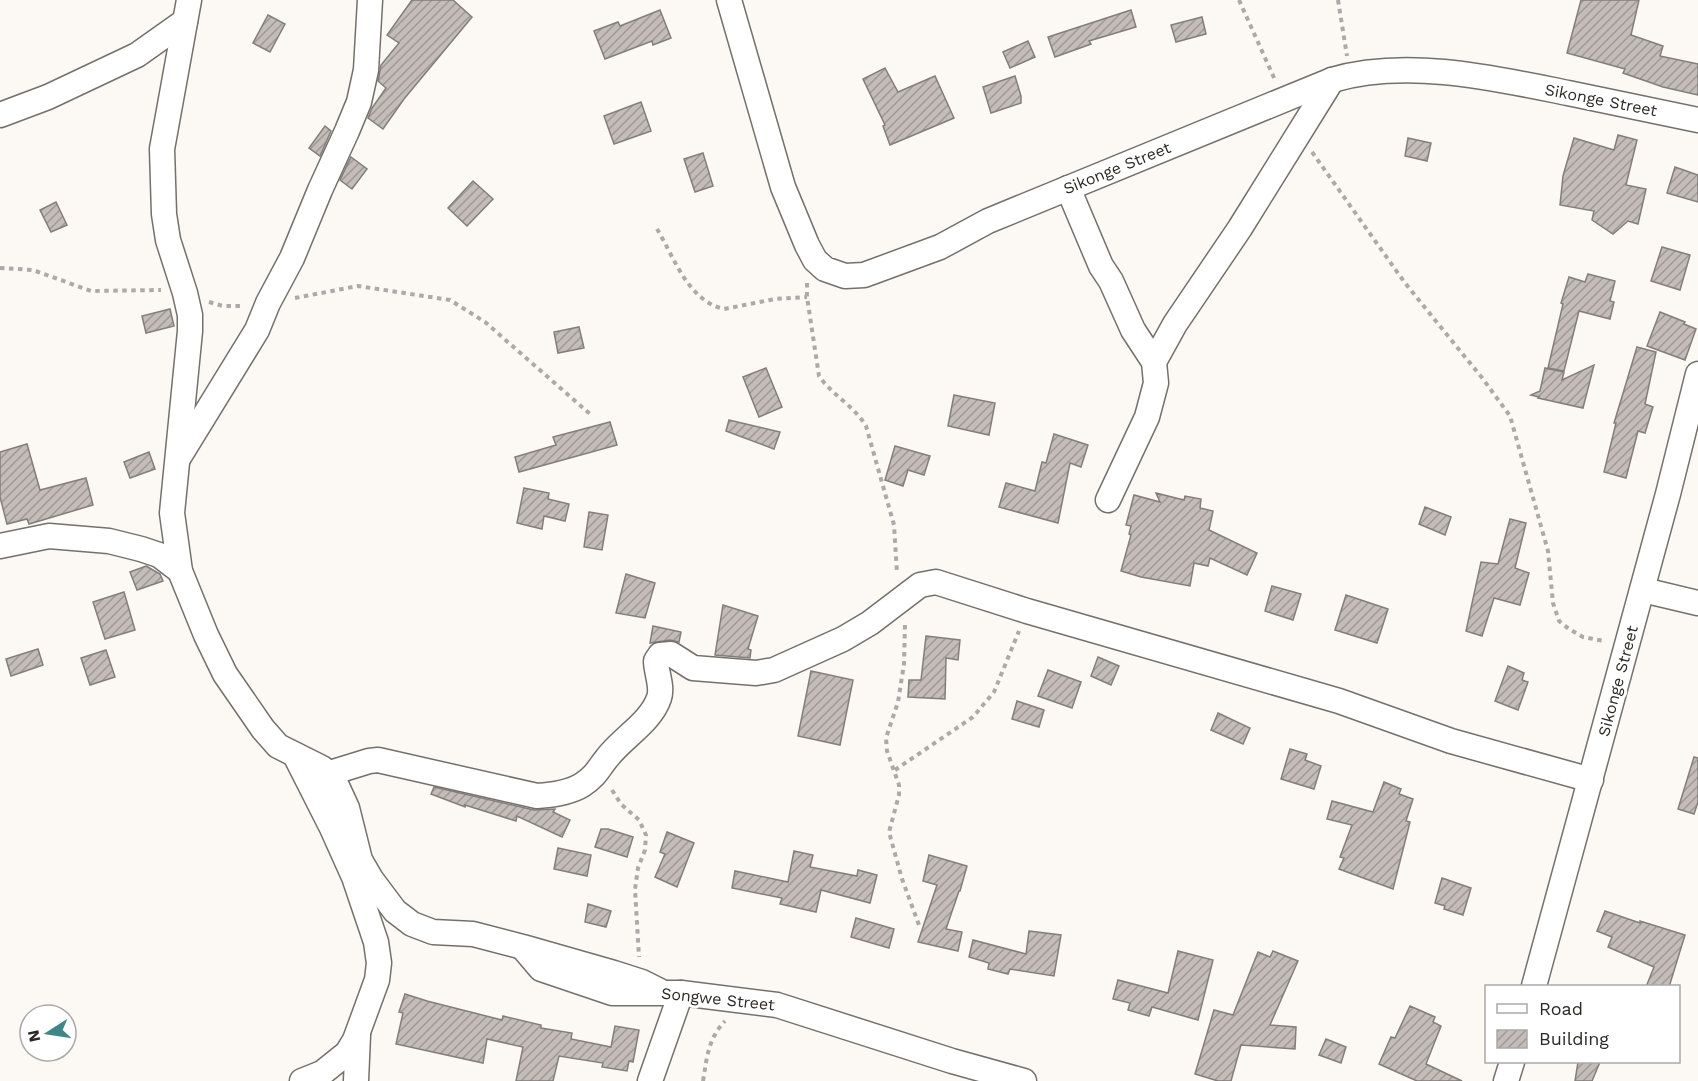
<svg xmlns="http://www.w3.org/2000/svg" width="1698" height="1081" viewBox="0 0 1698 1081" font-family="'Work Sans',sans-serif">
<defs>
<pattern id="building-hatch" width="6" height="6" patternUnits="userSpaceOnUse" patternTransform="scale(1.5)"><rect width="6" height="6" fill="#c3bcb9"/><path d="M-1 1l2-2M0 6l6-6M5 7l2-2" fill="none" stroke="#9f9996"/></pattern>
</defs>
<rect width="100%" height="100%" fill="#fcf8f3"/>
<g fill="url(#building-hatch)" stroke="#837e7b" stroke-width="1.5">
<path d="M412,0H453L472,17L404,99L383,129L368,118L372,108L386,88L378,81L381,65L399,43L387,35Z"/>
<path d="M1581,0H1639L1631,35L1663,46L1660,56L1698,64V95L1663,87L1623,73L1625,69L1567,53Z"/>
<path d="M660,10L671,38L653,45L652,41L605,59L594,31L618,22L620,26Z"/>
<path d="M1131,10L1136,27L1089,41L1091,44L1055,57L1048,37Z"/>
<path d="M268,15L285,24L270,52L253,43Z"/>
<path d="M1202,17L1206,34L1176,42L1171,25Z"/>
<path d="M1028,41L1035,57L1010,68L1003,52Z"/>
<path d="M885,68L898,92L935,76L954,118L890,145L883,126L885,125L863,79Z"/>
<path d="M1015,76L1021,96V103L991,113L983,87Z"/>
<path d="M641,102L651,131L614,144L604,116Z"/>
<path d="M325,126L331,131L320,156L309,148Z"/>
<path d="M1618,135L1637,140L1626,185L1646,189L1638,224L1628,221L1613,234L1592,220L1594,211L1560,205L1563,176L1574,138L1614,150Z"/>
<path d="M1408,138L1431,143L1427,161L1405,156Z"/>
<path d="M703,153L713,186L695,192L684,159Z"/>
<path d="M351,157L367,169L352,189L340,180Z"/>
<path d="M1675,167L1698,175V202L1667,193Z"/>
<path d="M473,181L493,199L467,226L448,208Z"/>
<path d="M56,202L67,225L51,232L40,210Z"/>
<path d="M1662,247L1690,255L1680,290L1651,281Z"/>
<path d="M1588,274L1615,281L1610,301L1614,302L1610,319L1579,311L1564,371L1548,368L1563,304L1561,303L1569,277L1585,282Z"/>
<path d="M170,309L174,326L146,333L142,316Z"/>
<path d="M1660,312L1685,322L1684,324L1696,329L1685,360L1647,346Z"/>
<path d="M579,327L584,348L558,353L554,332Z"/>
<path d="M1637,347L1656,352L1645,404L1653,407L1645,433L1638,431L1626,478L1604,472L1616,423H1614Z"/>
<path d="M1594,365L1583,408L1538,398L1539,397L1531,395L1540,391L1545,368L1564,372L1562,380Z"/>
<path d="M766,368L782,407L759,417L743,377Z"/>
<path d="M954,395L995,403L989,435L948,426Z"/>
<path d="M729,420L780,432L774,449L726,431Z"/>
<path d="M610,422L617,445L519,472L515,457L556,445L553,437Z"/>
<path d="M1054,434L1088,445L1081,467L1070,463L1058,523L999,507L1006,483L1035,491L1042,462L1046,463Z"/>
<path d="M27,444L40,490L86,478L93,505L29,524L27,519L7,524L0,497V452Z"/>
<path d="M895,446L930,456L924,475L908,470L903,486L885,480Z"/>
<path d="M149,452L155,469L130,478L124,462Z"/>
<path d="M524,488L549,493L548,499L569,504L565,521L544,516L542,529L517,523Z"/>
<path d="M1156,493L1184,500L1185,496L1201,499L1200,508L1213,511L1209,530L1257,553L1247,575L1210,558L1208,566L1194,563L1190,586L1141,577L1121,571L1131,535L1129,534L1131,526L1126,525L1134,495L1160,502Z"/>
<path d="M1425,507L1451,517L1445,535L1419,524Z"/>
<path d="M589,512L608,515L602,550L584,547Z"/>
<path d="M1510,519L1526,523L1515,568L1529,573L1520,605L1494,598L1482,636L1466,631L1481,562L1498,564Z"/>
<path d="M146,566L160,574L163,581L137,590L130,572Z"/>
<path d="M626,574L655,583L645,618L616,613Z"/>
<path d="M1272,586L1301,594L1293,620L1265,611Z"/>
<path d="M124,592L135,630L105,639L93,602Z"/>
<path d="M1346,595L1388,609L1377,643L1335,630Z"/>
<path d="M723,605L758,616L748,649L751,650L750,658L715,655Z"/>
<path d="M653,626L681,632L679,642L670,640L650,643Z"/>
<path d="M926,636L960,640L958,660L946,658L945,699L908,697L909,680H921Z"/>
<path d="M38,649L43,665L11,676L6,659Z"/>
<path d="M106,650L115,677L90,685L81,658Z"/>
<path d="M1098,657L1119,666L1111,685L1091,676Z"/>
<path d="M1508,666L1524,673L1522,680L1528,682L1518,710L1495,701Z"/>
<path d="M1048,670L1081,682L1072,708L1038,696Z"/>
<path d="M811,671L853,680L840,745L798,736Z"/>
<path d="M1017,701L1044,710L1039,727L1012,719Z"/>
<path d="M1218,713L1250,728L1243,744L1211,730Z"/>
<path d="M1290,749L1307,754L1305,760L1321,766L1314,789L1281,779Z"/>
<path d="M1694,757L1698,758V802L1694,814L1678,809Z"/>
<path d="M1384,782L1401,789L1399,794L1413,799L1406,821L1410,822L1393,889L1339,869L1344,858L1340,857L1352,825L1327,819L1332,801L1373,812Z"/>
<path d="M434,787L534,810L555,809L553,812L570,820L562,837L517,816L516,821L465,805V807L431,794Z"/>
<path d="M601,829H608L633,837L627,857L595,847Z"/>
<path d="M667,832L694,843L677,887L655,877L665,854L660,852Z"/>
<path d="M558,848L591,855L587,876L554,869Z"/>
<path d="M794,851L813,855L810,867L857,876L858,870L877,875L870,903L821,890L816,912L780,904L782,898L732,888L735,871L788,882Z"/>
<path d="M929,855L967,866L960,891H959L946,929L962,932L958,951L918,942L937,885L923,881Z"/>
<path d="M1442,878L1471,888L1463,915L1444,909L1445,906L1435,903Z"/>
<path d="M588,904L611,911L606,927L585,922Z"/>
<path d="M1605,911L1640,923V921L1685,935L1669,987H1646L1654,967L1608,947L1612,937L1597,931Z"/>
<path d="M856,918L894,929L889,948L851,937Z"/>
<path d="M1029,931L1061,935L1054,976L1010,969L1008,974L988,969L989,963L969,957L973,940L1026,954Z"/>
<path d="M1178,951L1213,960L1198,1020L1152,1007L1149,1016L1128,1010L1130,1003L1113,999L1118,980L1168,993Z"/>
<path d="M1273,951L1298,961L1270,1025L1296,1027L1295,1049L1241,1045L1231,1081H1218L1195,1074L1214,1010L1233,1015L1258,952L1270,957Z"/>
<path d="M405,994L427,1001L502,1020L503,1016L541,1025V1028L572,1033L571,1039L611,1047L615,1026L639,1030L633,1062L629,1061L627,1071L602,1067L603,1063L559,1056L553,1081H516L523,1047L487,1039L483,1063L396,1044L403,1013L399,1012Z"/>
<path d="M1410,1006L1435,1017L1433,1022L1441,1026L1426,1064L1462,1081H1417L1379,1064L1391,1037L1395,1038Z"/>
<path d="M1326,1039L1346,1047L1341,1063L1319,1055Z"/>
<path d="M1578,1062H1600L1592,1081H1575Z"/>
</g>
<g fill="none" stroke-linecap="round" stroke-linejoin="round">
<g stroke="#74706c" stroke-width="27">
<g id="minor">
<path d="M189,0L162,149L164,214L168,240L185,293L190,315V331L172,513L180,571L206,635L225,674L263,729L278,746L322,768L335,782L347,808L360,860L371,879L395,911L412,924L433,932L473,934L523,947L614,973L642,982L662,992"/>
<path d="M729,0L783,187L807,245L815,260L825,269L845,276L864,275L940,247L988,221L1332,80C1406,58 1494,78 1568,93C1611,102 1655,111 1698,120"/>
<path d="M0,115L48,97L137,55L185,21"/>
<path d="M1068,188L1101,266L1111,281L1133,330L1154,362L1156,383L1147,417L1108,500"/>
<path d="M1154,362L1175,324L1240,228L1332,80"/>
<path d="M179,457L257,330L268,303L292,258L320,190L347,131L359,102L366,70L370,0"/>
<path d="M0,546L49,536L109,541L141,549L159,555L180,571"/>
<path d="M1643,590L1698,603"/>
<path d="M295,755L332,828L354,877L376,942L379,963L377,980L355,1040L347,1053L322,1073L302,1081"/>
<path d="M327,774L369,761L378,760L537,796C553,795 569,793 582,785C596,776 598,769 607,758C622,738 651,722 659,698C663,687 656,672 656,661L660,655L671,654L693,668L756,673L774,670L843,639L870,623L920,585L936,582L1027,611L1339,701L1451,741L1591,780"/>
<path d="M524,949L541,969L612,993H681L777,1005L952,1061L1024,1081"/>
<path d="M1534,986L1668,494L1698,374"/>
<path d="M356,1081L358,1035"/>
<path d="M650,1081L681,993"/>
<path d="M1506,1081L1512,1062"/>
</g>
</g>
<g stroke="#ada9a6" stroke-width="4" stroke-dasharray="4.5 4.5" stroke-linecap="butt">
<path d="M1239,0L1275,80"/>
<path d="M1338,0L1347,56"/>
<path d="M1312,152L1405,283L1483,379L1510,416L1548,551L1553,603L1559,621L1569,629L1583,637L1604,641"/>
<path d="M657,229C674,257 688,301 724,309L775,299L807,297"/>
<path d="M0,268L33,270L91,291L161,290"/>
<path d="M807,283V297L819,376C832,395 854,406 866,426L894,525L897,573"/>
<path d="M295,298L358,286L450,300L485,322L590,414"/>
<path d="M209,302L223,306H243"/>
<path d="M905,625L904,664L898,702L886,738L887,751L899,785V795L889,832L902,879L919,925"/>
<path d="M895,770L973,717L994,692L1019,631"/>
<path d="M612,790L621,804L639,820L646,835L645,850L638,868L635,889L639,957"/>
<path d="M703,1081C707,1057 708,1039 725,1021"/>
</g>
<use href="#minor" stroke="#fff" stroke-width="24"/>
</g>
<g text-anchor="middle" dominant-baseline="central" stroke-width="6" stroke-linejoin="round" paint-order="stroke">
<g font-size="16" fill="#2b2927" stroke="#fff">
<text transform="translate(1601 100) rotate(11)">Sikonge Street</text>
<text transform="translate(1117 168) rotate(-22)">Sikonge Street</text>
<text transform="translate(1618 681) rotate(-75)">Sikonge Street</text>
<text transform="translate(718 999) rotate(6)">Songwe Street</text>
</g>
</g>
<rect x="1485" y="985" width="195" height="78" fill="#ffffff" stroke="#aaa9a9" stroke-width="1.5"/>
<rect x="1497" y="1004" width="30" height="9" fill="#ffffff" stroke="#aaa9a9" stroke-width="1.5"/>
<text x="1539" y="1015" font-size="18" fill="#2b2927">Road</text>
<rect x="1497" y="1030" width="30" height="18" fill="url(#building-hatch)" stroke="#aaa9a9" stroke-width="1.5"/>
<text x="1539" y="1045" font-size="18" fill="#2b2927">Building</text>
<g transform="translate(48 1033) rotate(258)"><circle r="28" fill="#ffffff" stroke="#aaa9a9" stroke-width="1.5"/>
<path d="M0-4.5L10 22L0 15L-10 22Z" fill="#3e8789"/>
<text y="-9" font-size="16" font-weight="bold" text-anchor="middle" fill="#2b2927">N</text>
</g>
</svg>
